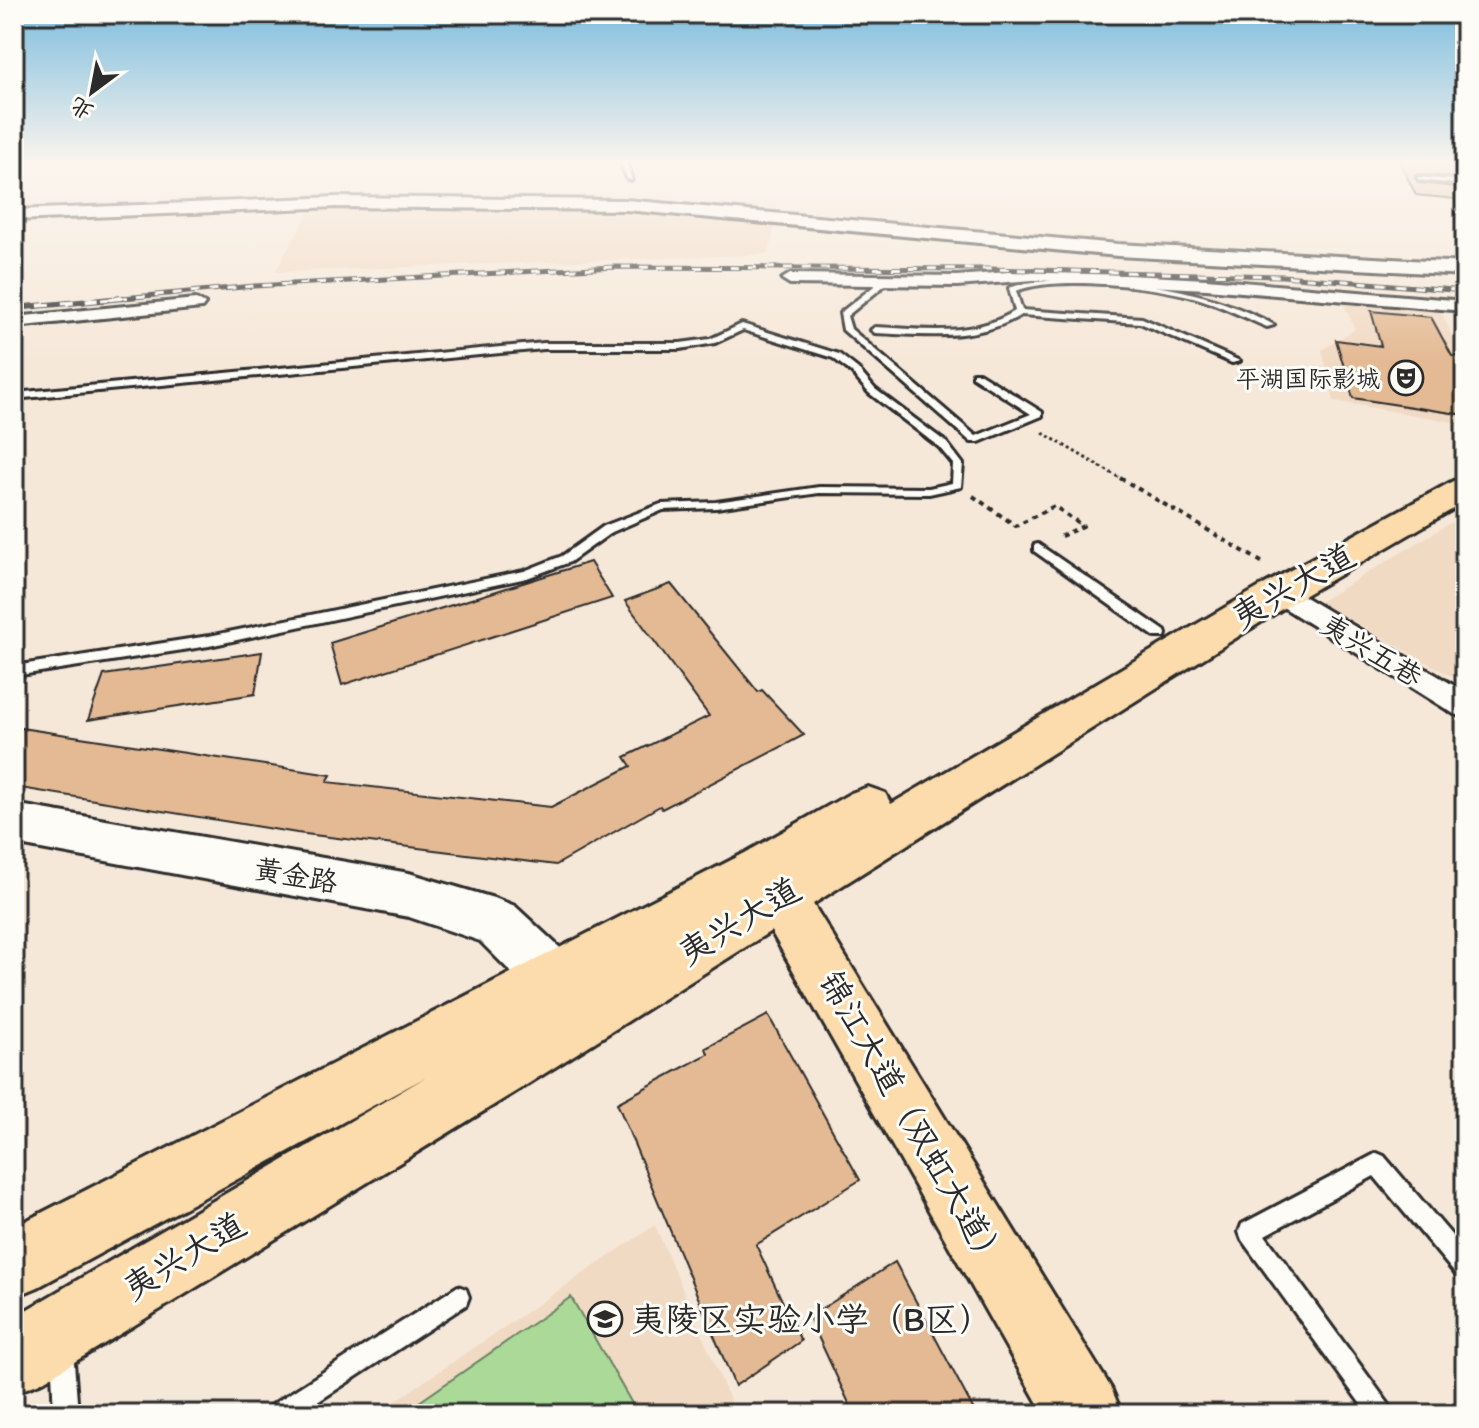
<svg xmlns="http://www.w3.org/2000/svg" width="1479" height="1428" viewBox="0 0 1479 1428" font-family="Itim,'LXGW WenKai TC',sans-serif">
<rect width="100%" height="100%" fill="#f6e8d9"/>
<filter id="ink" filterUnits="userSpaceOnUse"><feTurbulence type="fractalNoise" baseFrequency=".0125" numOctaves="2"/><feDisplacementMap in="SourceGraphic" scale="16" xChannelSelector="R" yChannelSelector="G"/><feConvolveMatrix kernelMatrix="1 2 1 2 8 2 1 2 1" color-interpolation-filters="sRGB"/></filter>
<g filter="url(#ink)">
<g fill="#f1dac4">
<path d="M313,205L607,208L775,225L769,254L275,272Z"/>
<path d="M1341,298L1439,308L1460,352L1465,353V424L1334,401L1322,350L1355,329Z"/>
<path d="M1465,514V684L1319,602Z"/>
<path d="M655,1225L736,1414H376Z"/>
</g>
<path fill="#abd998" stroke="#6b8262" stroke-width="2" d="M571,1297L638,1414H402Z"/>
<g fill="#e4ba94" stroke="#2b2b2b" stroke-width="2">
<path d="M1399,161L1465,166V178L1417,174L1414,177L1419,183L1465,188V200L1416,195Z"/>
<path d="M1371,311L1431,317L1452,356L1465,357V415L1353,398L1336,340L1381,346Z"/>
<path d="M590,562L612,598L342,685L330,643Z"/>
<path d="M671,584L758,692L762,690L804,735L662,809L660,806L556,865L297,833L14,787V727L331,775L327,782L551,807L631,766L625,757L709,716L625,601Z"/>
<path d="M262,652L255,694L88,720L104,675Z"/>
<path d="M768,1015L860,1180L756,1245L801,1341L735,1386L617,1103L708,1054L706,1048Z"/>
<path d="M895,1262L976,1414H854L809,1317Z"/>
</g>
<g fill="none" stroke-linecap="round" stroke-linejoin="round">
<g stroke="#2b2b2b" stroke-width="6">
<g id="service">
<path d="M620,161H626L632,180L627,179Z"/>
<path d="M1417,177L1465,181V185L1419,180Z"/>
<path d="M883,279L890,281L847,316L851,329L976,436L1031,414L973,377V373H979L1042,412V416L979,442H971L843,330L840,313Z"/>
<path d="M1071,279C1133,281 1190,287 1247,312C1256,316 1266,320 1274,325L1267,327C1243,317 1219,304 1193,297C1151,286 1056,275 1016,291L1022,310L1142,318L1240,361L1232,363L1140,323L1021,315C977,342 925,335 875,333L871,330L875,327C923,329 972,338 1015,311L1009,288L1025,283Z"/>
<path d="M742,324L839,354L857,368L875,389L947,443L963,464L961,487L929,494L819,493L716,508L663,510L612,532L570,562L527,578L209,646L14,676V666L209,636L524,571L562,556L604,526L661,504L716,502L819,487L929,488L952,483L953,464L939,447L869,393L851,372L833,358L743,330L715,343L680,349H544L14,399V393L544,343H680L710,339Z"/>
<path d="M1038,544L1165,631L1166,634L1165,637H1155L1034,551V545Z"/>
<path d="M1377,1153L1384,1156L1465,1251V1279L1457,1276L1374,1176L1265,1235L1390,1406L1394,1414H1368L1242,1240L1239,1232L1242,1224Z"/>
<path d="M458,1286L466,1289L469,1297L466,1305L299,1414H266L270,1406Z"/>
<path d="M62,1339L70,1342L73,1350L78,1414H54L51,1350L54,1342Z"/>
</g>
</g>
<g stroke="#2b2b2b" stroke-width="6">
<g id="minor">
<path d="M1034,270L1206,279L1465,301V311L1206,289L1034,280L957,286L790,284L782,279L790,274L957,276Z"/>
<path d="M196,299L205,304L202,308L14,327V317Z"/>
<path d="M1279,584L1288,587L1465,692V717L1454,714L1270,599L1266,593L1270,587Z"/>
</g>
</g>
<g stroke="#2b2b2b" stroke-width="6">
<path id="tertiary" d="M337,197L626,200L1118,244L1465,263V275L1118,256L626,210L337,207L14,220V210Z"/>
</g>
<g stroke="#2b2b2b" stroke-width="6">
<path id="secondary" d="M14,804L409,873L497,899L515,906L573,960L581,978L573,996L554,1004L535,996L480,941L409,917L14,844Z"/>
</g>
<g stroke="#2b2b2b" stroke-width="6">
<path id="primary" d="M1465,478V502L1293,602L813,904L1111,1388L1122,1414H1044L771,931L520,1089L40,1383L14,1393V1317L426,1077L38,1287L14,1297V1227L745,853L851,793L868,787L885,793L891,804L1265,584L1453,481Z"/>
</g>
<path stroke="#2b2b2b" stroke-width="3" stroke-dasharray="3 3" stroke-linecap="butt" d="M1043,433L1123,480"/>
<g stroke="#2b2b2b" stroke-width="4" stroke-dasharray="5 5" stroke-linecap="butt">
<path d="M1120,478L1265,564"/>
<path d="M973,496L1016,526L1054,506L1083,526L1057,538"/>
</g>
<use href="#service" fill="#fdfcf7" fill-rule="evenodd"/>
<use href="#minor" fill="#fdfcf7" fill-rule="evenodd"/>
<use href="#tertiary" fill="#fdfcf7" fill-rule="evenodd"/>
<use href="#secondary" fill="#fdfcf7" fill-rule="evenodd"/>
<use href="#primary" fill="#fcdcac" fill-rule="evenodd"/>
<g stroke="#2b2b2b" stroke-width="5">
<path id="rail-far1" d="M101,300L254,286L615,267L989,269L1283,276L1465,291"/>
</g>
<g stroke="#2b2b2b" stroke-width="6">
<path id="rail" d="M14,308L123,298"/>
</g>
<use href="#rail-far1" stroke="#fdfcf7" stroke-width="3" stroke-dasharray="9" stroke-linecap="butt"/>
<use href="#rail" stroke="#fdfcf7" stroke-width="4" stroke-dasharray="12" stroke-linecap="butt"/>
</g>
</g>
<linearGradient id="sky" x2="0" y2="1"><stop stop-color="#7bbcde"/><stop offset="0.45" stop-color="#fbf5ee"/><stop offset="1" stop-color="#fbf5ee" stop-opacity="0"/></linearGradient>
<rect width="1479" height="361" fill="url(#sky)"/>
<defs>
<g id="theatre-ring" transform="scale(1.8)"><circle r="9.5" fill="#fdfcf7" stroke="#2b2b2b" stroke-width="1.5"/><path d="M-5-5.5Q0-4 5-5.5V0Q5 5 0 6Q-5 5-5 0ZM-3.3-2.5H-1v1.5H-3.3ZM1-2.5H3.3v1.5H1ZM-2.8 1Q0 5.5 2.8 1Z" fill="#2b2b2b"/></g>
<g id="school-ring" transform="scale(1.8)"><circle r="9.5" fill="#fdfcf7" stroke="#2b2b2b" stroke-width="1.5"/><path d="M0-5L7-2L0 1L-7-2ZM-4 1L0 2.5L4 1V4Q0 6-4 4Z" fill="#2b2b2b"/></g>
</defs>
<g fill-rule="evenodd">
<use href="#theatre-ring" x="1406" y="378"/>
<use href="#school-ring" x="605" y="1319"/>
</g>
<g text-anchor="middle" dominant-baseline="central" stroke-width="6" stroke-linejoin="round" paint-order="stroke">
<g font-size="24" fill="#2b2b2b" stroke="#fdfcf7" text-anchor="end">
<text x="1380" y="378">平湖国际影城</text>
</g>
<g font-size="28" fill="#2b2b2b" stroke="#fdfcf7">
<text transform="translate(1372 650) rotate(31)">夷兴五巷</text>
<text transform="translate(296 875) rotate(10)">黄金路</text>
</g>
<g font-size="34" fill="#2b2b2b" stroke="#fdfcf7">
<text transform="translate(1293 586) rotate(-30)">夷兴大道</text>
<text transform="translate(739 921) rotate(-31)">夷兴大道</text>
<text transform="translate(913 1121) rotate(60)">锦江大道（双虹大道）</text>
<text transform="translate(184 1256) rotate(-31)">夷兴大道</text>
</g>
<g font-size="34" fill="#2b2b2b" stroke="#fdfcf7" text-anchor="start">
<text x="631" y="1319">夷陵区实验小学（B区）</text>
</g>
</g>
<rect width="1479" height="1428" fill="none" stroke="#fdfcf7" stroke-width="48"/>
<rect x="24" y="24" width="1431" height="1380" fill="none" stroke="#2b2b2b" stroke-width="3" filter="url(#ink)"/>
<g transform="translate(92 92) rotate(212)" stroke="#fdfcf7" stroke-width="6" paint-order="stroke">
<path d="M0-6L14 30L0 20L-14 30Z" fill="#2b2b2b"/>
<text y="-12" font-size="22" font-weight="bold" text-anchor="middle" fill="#2b2b2b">北</text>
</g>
</svg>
